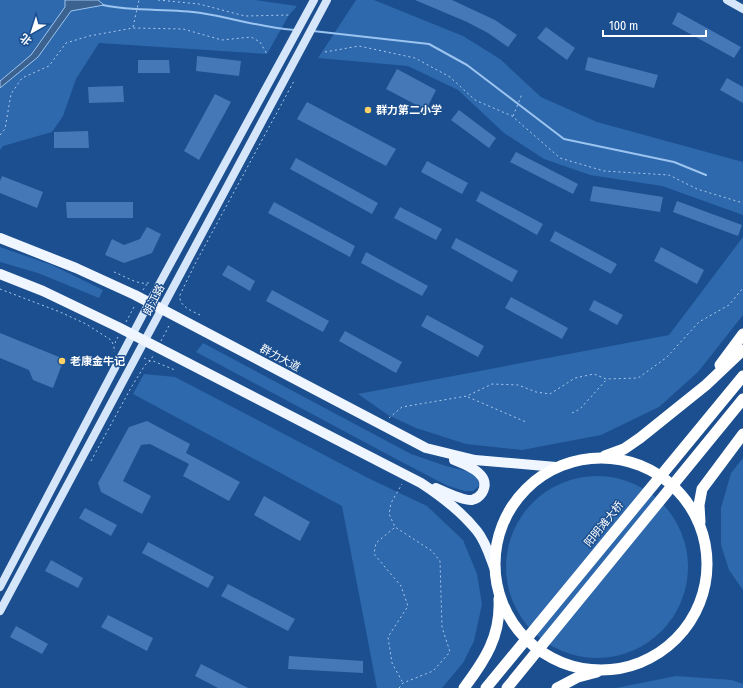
<svg xmlns="http://www.w3.org/2000/svg" width="743" height="688" viewBox="0 0 743 688" font-family="'Fira Sans Condensed','Noto Sans SC',sans-serif">
<rect width="100%" height="100%" fill="#1b4f8f"/>
<g fill="#2e69ad">
<path d="M0,0H255L297,6L289,15L267,54L99,43L76,79L63,116L52,132L3,146L0,150Z"/>
<path d="M356,0H374L463,36L500,59L541,97L597,122L743,162V215L662,186L590,175L544,159L504,133L458,90L408,66L318,58Z"/>
<path d="M743,237V315L698,372L659,407L601,435L522,450L466,444L416,428L388,415L358,394L669,335Z"/>
<path d="M0,247L52,265L103,290L99,298L38,273L0,262Z"/>
<path d="M203,343L411,454L446,466L470,472L478,478L479,486L473,491H465L448,486L398,460L196,352Z"/>
<path d="M144,374L175,377L370,479L427,506L463,540L477,574L482,604L474,641L463,663L442,688H377L342,506L133,394Z"/>
<path d="M743,458V590L729,570L721,545V508L731,473Z"/>
<circle cx="597" cy="567" r="91"/>
<path d="M676,676L732,680L743,684V688H616Z"/>
</g>
<path fill="#3c6290" stroke="#9cc4f0" d="M65,0H98L104,5L71,11L38,57L0,88V81L31,55L65,7Z"/>
<g fill="none" stroke-linecap="round" stroke-linejoin="round">
<g stroke="#9cc4f0" stroke-width="2">
<path d="M103,5C135,12 169,8 201,13C233,18 263,28 295,30"/>
<path d="M313,31L429,44L467,65L564,139L674,162L706,175"/>
</g>
</g>
<g fill="#4478b7">
<path d="M415,0H452L495,20L517,35L508,47L488,33L467,22Z"/>
<path d="M678,12L741,47L734,58L672,24Z"/>
<path d="M546,27L575,48L567,60L537,38Z"/>
<path d="M197,56L241,61L239,76L196,71Z"/>
<path d="M588,57L658,75L654,88L585,70Z"/>
<path d="M138,60H169L170,73H138Z"/>
<path d="M397,69L436,90L426,110L386,89Z"/>
<path d="M727,78L743,87V103L720,90Z"/>
<path d="M123,86L124,102L89,103L88,87Z"/>
<path d="M215,94L231,102L199,160L184,151Z"/>
<path d="M307,102L396,149L386,166L297,119Z"/>
<path d="M459,110L496,138L489,148L451,120Z"/>
<path d="M88,131L89,148H54V132Z"/>
<path d="M516,152L578,184L573,194L510,162Z"/>
<path d="M296,158L378,203L372,214L290,169Z"/>
<path d="M427,161L468,183L462,194L421,172Z"/>
<path d="M2,176L43,192L37,208L0,193V181Z"/>
<path d="M593,186L663,197L660,212L590,201Z"/>
<path d="M481,191L543,224L537,235L476,201Z"/>
<path d="M677,201L742,225L738,236L673,212Z"/>
<path d="M66,202H133V218H67Z"/>
<path d="M274,202L355,246L350,257L268,213Z"/>
<path d="M400,207L442,229L436,240L394,218Z"/>
<path d="M147,227L161,234L152,253L124,263L105,255L112,239L124,245L140,239Z"/>
<path d="M555,231L617,264L611,274L550,241Z"/>
<path d="M456,238L518,271L512,282L451,248Z"/>
<path d="M661,247L704,270L697,284L654,261Z"/>
<path d="M366,252L428,286L422,296L361,263Z"/>
<path d="M228,265L255,281L250,291L222,275Z"/>
<path d="M272,290L329,321L323,332L266,301Z"/>
<path d="M511,297L568,328L562,339L505,308Z"/>
<path d="M594,300L623,315L617,325L589,310Z"/>
<path d="M427,315L484,346L478,357L421,326Z"/>
<path d="M345,331L402,362L396,373L339,341Z"/>
<path d="M0,333L64,359L53,388L33,380L29,370L0,358Z"/>
<path d="M147,421L190,444L186,453L240,482L229,501L183,476L189,464L150,444L141,445L123,481L151,496L142,514L101,492L98,483L129,427Z"/>
<path d="M264,496L310,522L300,541L254,515Z"/>
<path d="M85,508L117,525L111,536L79,518Z"/>
<path d="M148,542L214,577L208,588L142,553Z"/>
<path d="M51,560L83,578L78,588L45,571Z"/>
<path d="M228,584L295,619L288,631L221,596Z"/>
<path d="M108,615L153,638L147,651L101,627Z"/>
<path d="M16,626L48,644L42,654L10,637Z"/>
<path d="M289,656L363,661V673L288,669Z"/>
<path d="M201,664L248,688H218L195,676Z"/>
</g>
<g fill="none" stroke-linecap="round" stroke-linejoin="round">
<g stroke="#a9c9ee" stroke-width="1" stroke-dasharray="2 3" stroke-linecap="butt">
<path d="M158,0L199,4L245,16L289,15"/>
<path d="M133,27L139,0"/>
<path d="M325,52L359,46L415,58L450,77L475,100L512,116L560,158L604,171L669,175L697,189L743,203"/>
<path d="M513,116L522,94"/>
<path d="M0,135L5,129L11,94L22,78L49,66L66,43L89,36L133,28L183,29L222,40L251,37L260,42L267,54"/>
<path d="M114,272C125,276 140,287 151,282"/>
<path d="M0,289L60,312L86,324L111,340L114,346V352"/>
<path d="M143,290L147,284"/>
<path d="M200,315C192,311 178,306 180,295L195,264L294,81"/>
<path d="M126,322L135,305"/>
<path d="M118,337L115,342L118,344"/>
<path d="M161,341L170,324"/>
<path d="M144,358L150,361L153,356"/>
<path d="M468,397L526,422"/>
<path d="M572,413L580,409L607,379"/>
<path d="M389,418L402,407L467,396L492,384L518,385L536,392L550,394L575,378L594,374L606,379L638,378L666,358L699,322L729,305L743,288"/>
<path d="M91,461L132,386L145,365L150,361H153L175,370"/>
<path d="M394,528L376,543L374,554L401,586L408,606L388,637L392,663L403,683"/>
<path d="M399,688L403,683L433,671L450,652L442,627L440,561L432,551L395,527L389,514L391,503L402,484"/>
</g>
<g stroke="#d6e6fa" stroke-width="8">
<path d="M727,0L743,9"/>
<path d="M0,587L149,303L314,0"/>
<path d="M0,611L327,0"/>
</g>
<g stroke="#f0f6ff" stroke-width="10">
<path d="M0,238L76,268L135,295L426,448L475,460L556,467"/>
<path d="M0,274L43,291L118,327L421,483C441,496 461,511 477,531C486,542 490,557 495,570"/>
<path d="M436,488C445,492 463,501 472,500C476,499 480,496 482,493C493,474 466,465 454,460"/>
</g>
<g stroke="#fff" stroke-width="11">
<path d="M720,365L743,334"/>
<path d="M605,456L624,449L640,438L706,385L743,350"/>
<circle cx="601" cy="564" r="106"/>
<path d="M700,522L699,505L702,489L743,434"/>
<path d="M464,688C485,660 501,636 499,599"/>
<path d="M486,688L743,376"/>
<path d="M507,688L743,399"/>
<path d="M557,688L578,677L597,672"/>
</g>
</g>
<g fill="#ffd166" stroke="#1b4f8f" stroke-width="1.5">
<circle cx="368" cy="110" r="4"/>
<circle cx="62" cy="361" r="4"/>
</g>
<g text-anchor="middle" dominant-baseline="central" stroke-width="3" stroke-linejoin="round" paint-order="stroke">
<g font-size="11" font-weight="bold" fill="#fff" stroke="#1b4f8f" text-anchor="start">
<text x="376" y="110">群力第二小学</text>
<text x="70" y="361">老康金牛记</text>
</g>
<g font-size="11" fill="#fff" stroke="#1b4f8f">
<text transform="translate(154 300) rotate(-63)">朗江路</text>
<text transform="translate(280 358) rotate(28)">群力大道</text>
<text transform="translate(604 524) rotate(-51)">阳明滩大桥</text>
</g>
</g>
<g transform="translate(32 32) rotate(219)" stroke="#1b4f8f" stroke-width="3" paint-order="stroke">
<path d="M0-3L7 15L0 10L-7 15Z" fill="#ffffff"/>
<text y="-6" font-size="11" font-weight="bold" text-anchor="middle" fill="#ffffff">北</text>
</g>
<path d="M603 30v6h103v-6" fill="none" stroke="#ffffff" stroke-width="2"/>
<text x="609" y="30" font-size="12" fill="#ffffff" stroke="#1b4f8f" stroke-width="3" paint-order="stroke">100 m</text>
</svg>
